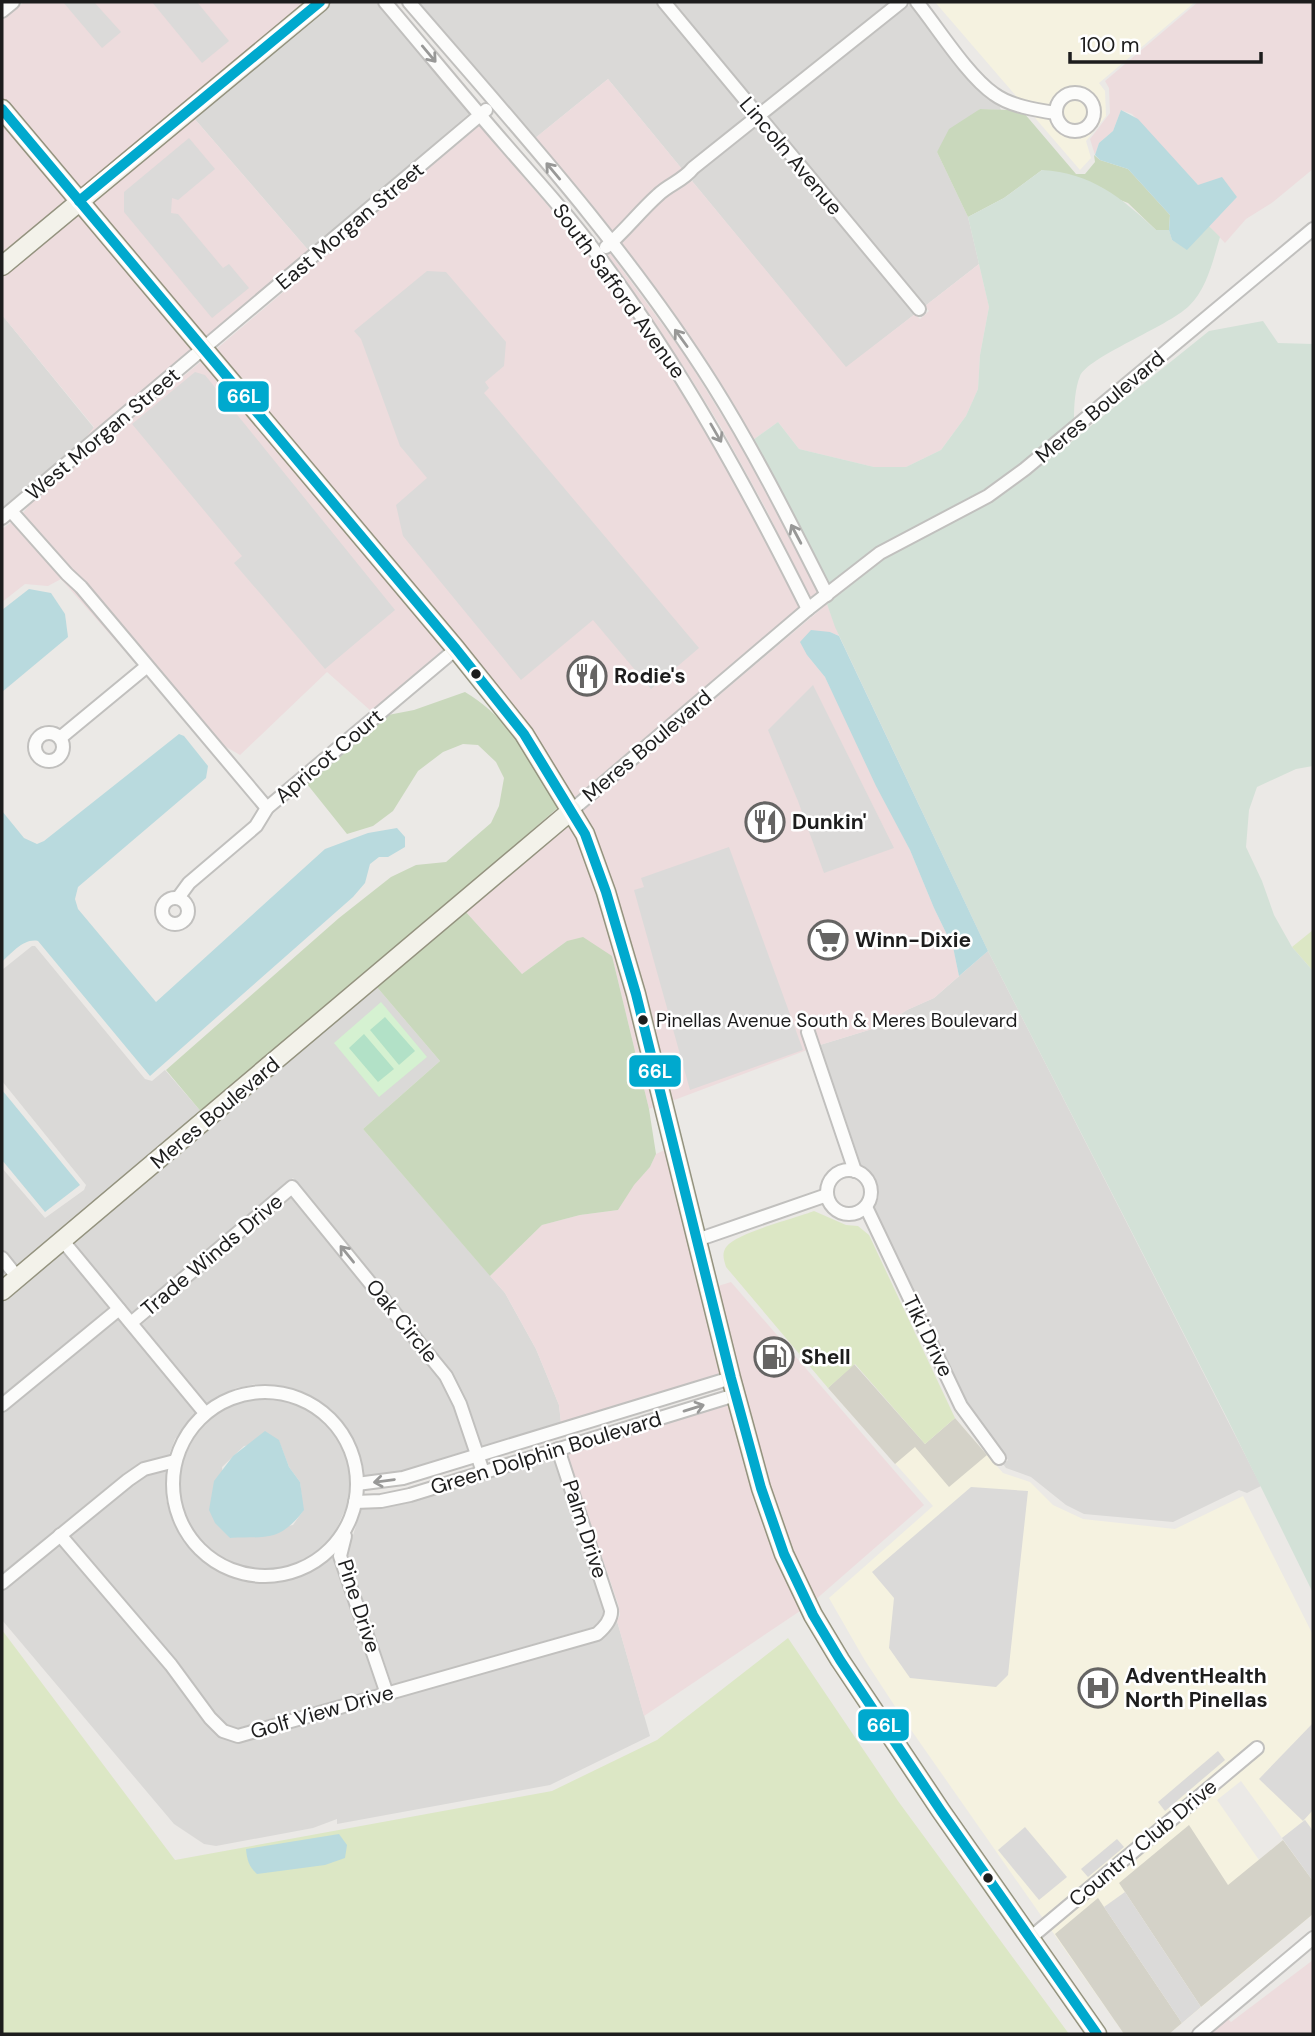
<svg xmlns="http://www.w3.org/2000/svg" width="1315" height="2036" viewBox="0 0 1315 2036" font-family="'DM Sans',sans-serif">
<rect width="100%" height="100%" fill="#ebe9e6"/>
<g fill="#dad9d7" fill-rule="evenodd">
<path d="M331,2H376L470,113L309,251L193,117Z"/>
<path d="M418,2H655L749,114L688,162L682,169L608,79L534,139Z"/>
<path d="M672,2H889L759,106Z"/>
<path d="M911,4L966,75L988,98L999,105L1001,110L980,109L937,152L968,217L979,264L925,306L768,118Z"/>
<path d="M758,126L915,314L846,368L692,181L698,173Z"/>
<path d="M2,315L94,428L83,441L2,508Z"/>
<path d="M32,946H35L145,1079L152,1081L165,1070L203,1114L2,1282V1168L45,1218L84,1190L86,1185L2,1081V970Z"/>
<path d="M988,951L1261,1486L1247,1493L1239,1490L1173,1522L1084,1514L1066,1505L1031,1477L1006,1468L1003,1464L1008,1460L967,1403L874,1208L879,1197L878,1185L869,1171L861,1165L820,1045L882,1026L907,1010L934,998Z"/>
<path d="M376,986L440,1061L363,1129L505,1293L536,1349L559,1405L561,1423L482,1446L466,1401L451,1372L293,1178L131,1313L72,1242Z"/>
<path d="M292,1197L440,1380L454,1405L469,1450L401,1471L364,1476L356,1445L346,1426L332,1410L315,1398L298,1390L276,1385L256,1384L236,1388L206,1404L141,1325Z"/>
<path d="M62,1250L109,1307L2,1395V1301Z"/>
<path d="M118,1318L196,1412L175,1439L169,1455L140,1463L123,1474L2,1573V1414Z"/>
<path d="M259,1398L277,1399L294,1403L310,1410L324,1421L344,1449L350,1478L349,1501L335,1532L323,1546L308,1557L291,1565L273,1569H255L237,1565L220,1558L206,1547L194,1533L185,1518L180,1500L179,1482L181,1468L183,1467L182,1462L197,1432L210,1419L225,1408L241,1402ZM279,1441L289,1467L300,1482L303,1511L293,1525L230,1538L222,1467L244,1446Z"/>
<path d="M554,1458L604,1611L603,1617L593,1627L392,1685L347,1555L361,1509L383,1508L412,1502Z"/>
<path d="M166,1470V1500L173,1523L182,1540L196,1556L215,1570L235,1579L254,1583H277L297,1578L315,1570L334,1556L379,1689L238,1728L226,1725L214,1714L184,1670L70,1536L132,1486L148,1475Z"/>
<path d="M60,1545L166,1669L205,1723L219,1736L237,1742L599,1641L608,1634L617,1621L650,1736L550,1785L337,1824V1819L313,1828L216,1846L204,1844L174,1824L2,1620V1591Z"/>
</g>
<g fill="#eddcdd">
<path d="M24,2H308L79,191L2,99V21Z"/>
<path d="M1198,2H1313V169L1273,202L1246,219L1225,243L1209,226L1237,197L1198,185L1132,114L1121,110L1113,131L1099,143L1095,155L1090,139L1110,113L1109,88L1105,81Z"/>
<path d="M608,79L682,169L655,188L612,233L534,139Z"/>
<path d="M193,117L309,251L204,339L89,202Z"/>
<path d="M2,119L69,200L2,257Z"/>
<path d="M480,125L592,258L677,382L754,516L800,607L573,799L214,351Z"/>
<path d="M692,181L846,367L915,314L920,319L929,311L925,306L979,264L989,307L980,355L978,389L966,416L941,450L906,467H874L799,449L778,422L753,440L696,347L620,245L664,199Z"/>
<path d="M79,211L194,348L83,441L94,427L2,315V276Z"/>
<path d="M610,253L684,354L745,453L818,592L810,599L767,511L722,429L689,375L607,256Z"/>
<path d="M204,359L446,647L371,711L327,672L240,755L221,744L87,583L71,569L22,514L30,504Z"/>
<path d="M12,522L62,578L77,592L137,665L61,579L48,586L25,584L2,602V529Z"/>
<path d="M827,604L839,636L830,632L807,655L825,677L910,850L934,908L953,947L959,976L934,998L907,1010L882,1026L820,1045L812,1024L800,1027L807,1050L669,1102L581,812Z"/>
<path d="M570,821L590,862L627,988L656,1106L649,1109L612,956L567,941L522,974L465,911Z"/>
<path d="M667,1149L723,1373L561,1423L559,1405L536,1349L505,1293L490,1276L542,1225L580,1215L618,1210L633,1185L650,1167L656,1154Z"/>
<path d="M731,1282L924,1505L814,1601L791,1551L768,1486L715,1287Z"/>
<path d="M731,1404L803,1609L644,1716L617,1621L620,1615L618,1604L567,1454Z"/>
<path d="M1313,1960V2034H1211L1228,2019L1231,2022Z"/>
</g>
<g fill="#f5f2e0">
<path d="M935,2H1195L1099,83L1105,91L1106,116L1086,141L1091,158L1080,170Z"/>
<path d="M828,1388L925,1444L955,1418L1003,1473L1030,1482L1053,1505L1083,1519L1175,1529L1243,1496L1313,1635V1831L1305,1820L1282,1838L1241,1781L1217,1800L1259,1860L1283,1840L1313,1881V1914L1169,2034H1124L902,1717L864,1659L829,1598L933,1506Z"/>
</g>
<g fill="#d4d2c8">
<path d="M854,1364L925,1444L955,1418L987,1455L949,1487L915,1447L895,1464L828,1388Z"/>
<path d="M1189,1825L1228,1885L1283,1840L1313,1881V1914L1201,2007L1119,1883Z"/>
<path d="M1098,1898L1182,2023L1169,2034H1124L1055,1934Z"/>
</g>
<g fill="#dce7c5">
<path d="M1313,930V971L1292,947Z"/>
<path d="M814,1211L846,1225L858,1226L869,1235L955,1418L925,1444L855,1364L828,1388L726,1267C724,1260 721,1253 727,1246C737,1233 796,1218 814,1211Z"/>
<path d="M2,1630L175,1860L552,1791L657,1740L788,1638L898,1801L1069,2034H2Z"/>
</g>
<g fill="#c9d8bc">
<path d="M980,109L1010,110L1024,113L1076,174H1085L1095,162L1094,155L1100,160L1128,169L1170,215L1169,230H1156L1128,203L1042,170L1004,198L968,217L937,152L949,129Z"/>
<path d="M465,692C508,717 535,764 561,805L366,975L363,973L203,1114L166,1070L339,918L391,877L416,865L446,862L491,823L499,806L504,778L496,762L478,745L463,744L443,752L418,771L393,811L373,826L347,834L307,784L388,715L414,710Z"/>
<path d="M465,911L522,974L567,941L583,937L612,956L649,1109L656,1154L650,1167L634,1185L618,1210L580,1215L542,1225L490,1276L363,1129L440,1061L376,986Z"/>
</g>
<g fill="#d3e1d7">
<path d="M1042,170C1091,173 1121,197 1156,230H1169L1172,240L1187,249L1209,226L1220,237C1213,260 1207,289 1189,306C1167,327 1088,357 1080,376C1075,388 1074,406 1074,419L1021,463L983,490L876,547L829,584L753,440L778,422L799,449L874,467H906L941,450L966,416L978,389L980,355L989,307L968,217L1004,198Z"/>
<path d="M1263,321L1278,343L1313,344V766L1296,769L1257,787L1249,810L1246,847L1262,881L1274,915L1292,947L1313,971V1593L1227,1418L988,951L835,627L827,604L884,559L992,502L1030,475L1209,331Z"/>
</g>
<path fill="#d5f1d1" d="M381,1002L427,1057L379,1097L334,1043Z"/>
<g fill="#b2e1c7">
<path d="M385,1017L415,1051L399,1065L370,1030Z"/>
<path d="M364,1034L394,1069L378,1082L349,1048Z"/>
</g>
<g fill="#dbdad9">
<path d="M63,2H94L121,32L102,48Z"/>
<path d="M152,2H197L229,41L202,63Z"/>
<path d="M189,138L215,169L178,200L172,198L171,213L178,214L223,268L229,264L249,288L212,318L124,212V192Z"/>
<path d="M427,271L446,272L506,342L504,366L485,382L489,388L484,393L699,648L651,689L593,620L521,680L403,536L396,505L427,478L400,446L361,339L354,331Z"/>
<path d="M195,372L205,375L395,610L325,669L234,563L242,556L132,424Z"/>
<path d="M813,685L894,848L824,873L798,801L768,730Z"/>
<path d="M729,847L803,1050L690,1090L634,890L644,887L641,878Z"/>
<path d="M971,1487L1028,1491L1008,1675L996,1687L910,1678L889,1648L894,1598L872,1572Z"/>
<path d="M1313,1723V1810L1303,1821L1259,1779Z"/>
<path d="M1218,1751L1225,1760L1165,1811L1158,1802Z"/>
<path d="M1305,1820L1313,1831V1881L1282,1838Z"/>
<path d="M1025,1827L1067,1877L1039,1900L998,1850Z"/>
<path d="M1117,1839L1124,1847L1088,1877L1081,1869Z"/>
<path d="M1125,1892L1201,2007L1182,2023L1104,1907Z"/>
</g>
<g fill="#b9dade">
<path d="M1121,110L1138,119L1198,185L1222,177L1237,197L1187,250L1172,240L1169,230L1170,215L1128,169L1100,160L1095,155L1099,143L1113,131Z"/>
<path d="M29,589L51,593L65,614L68,637L2,692V610Z"/>
<path d="M811,630L830,632L839,636L988,951L959,976L953,947L934,908L910,850L876,786L825,677L807,655L800,642Z"/>
<path d="M179,734L184,736L208,766L206,778L78,887L75,899L78,909L156,1002L325,849L368,833L397,828L405,837V847L388,857H379L370,864L365,883L353,897L150,1076L38,941C24,938 12,953 2,962V811L24,838L37,844L44,841Z"/>
<path d="M2,1090L80,1185L45,1212L2,1160Z"/>
<path d="M265,1431L279,1440L289,1467L300,1482L304,1510C279,1543 266,1536 230,1538L215,1523L209,1510L214,1481L233,1456Z"/>
<path d="M339,1834L347,1845L345,1858L325,1865L257,1874C249,1867 247,1860 246,1849Z"/>
</g>
<g fill="none" stroke-linecap="round" stroke-linejoin="round">
<g stroke="#c1c0be" stroke-width="16">
<g id="street">
<path d="M385,2C425,49 464,97 505,144C536,180 569,215 597,254C680,365 746,485 808,609"/>
<path d="M409,2C515,125 626,247 713,385C755,452 791,524 827,595"/>
<path d="M664,2L919,309"/>
<path d="M917,2C938,28 967,75 994,94C1010,106 1036,110 1056,113"/>
<path d="M2,11L13,2"/>
<circle cx="1075" cy="112" r="19"/>
<path d="M606,247C625,231 639,212 658,195C669,184 683,181 693,168L901,2"/>
<path d="M11,511L67,574L81,587L267,808"/>
<path d="M2,518L486,110"/>
<circle cx="49" cy="747" r="14"/>
<path d="M60,738L146,667"/>
<path d="M572,810L808,609L880,553L988,496L1025,469L1313,229"/>
<circle cx="175" cy="911" r="13"/>
<path d="M178,898L189,883L256,826L267,808L456,649"/>
<path d="M808,1032L855,1171"/>
<circle cx="849" cy="1192" r="22"/>
<path d="M866,1207L961,1406L999,1458"/>
<path d="M697,1240L827,1195"/>
<path d="M63,1241L205,1413"/>
<path d="M2,1258L18,1278"/>
<path d="M131,1323L292,1187L446,1376L460,1404L483,1472"/>
<circle cx="265" cy="1484" r="92"/>
<path d="M2,1405L119,1309"/>
<path d="M357,1484L403,1478L731,1378"/>
<path d="M355,1502L381,1501L410,1495L735,1395"/>
<path d="M60,1535L171,1665L210,1718L223,1731L238,1736L597,1634C604,1628 612,1620 611,1610L558,1449"/>
<path d="M345,1536L340,1556L387,1694"/>
<path d="M2,1583L128,1480L144,1469L175,1461"/>
<path d="M1029,1939L1257,1748"/>
<path d="M1199,2034L1313,1938"/>
</g>
</g>
<g stroke="#94937f" stroke-width="21">
<g id="secondary">
<path d="M2,109L456,649L524,734L585,834L606,892L636,994L731,1378L761,1488L784,1554L813,1615L840,1660L941,1811L1097,2034"/>
<path d="M2,266L320,2"/>
<path d="M2,1291L572,810"/>
</g>
</g>
<use href="#street" stroke="#fcfcfb" stroke-width="12"/>
<use href="#secondary" stroke="#f3f2ea" stroke-width="18"/>
<g stroke="#fff" stroke-width="16">
<g id="bus-1">
<path d="M2,109L456,649L524,734L585,834L606,892L636,994L731,1378L761,1488L784,1554L813,1615L840,1660L941,1811L1097,2034"/>
<path d="M79,201L320,2"/>
</g>
</g>
<use href="#bus-1" stroke="#00a9ce" stroke-width="10"/>
</g>
<defs><path id="oneway-shaft" d="M-6 0H5M1.5-3L5.5 0L1.5 3" fill="none" stroke-width="1.6" stroke-linecap="round" stroke-linejoin="round" transform="scale(1.75)"/></defs>
<g stroke="#989897">
<use href="#oneway-shaft" transform="translate(429 54) rotate(50)"/>
<use href="#oneway-shaft" transform="translate(553 171) rotate(-130)"/>
<use href="#oneway-shaft" transform="translate(681 338) rotate(-126)"/>
<use href="#oneway-shaft" transform="translate(716 433) rotate(60)"/>
<use href="#oneway-shaft" transform="translate(796 534) rotate(-118)"/>
<use href="#oneway-shaft" transform="translate(347 1254) rotate(-129)"/>
<use href="#oneway-shaft" transform="translate(694 1408) rotate(-17)"/>
<use href="#oneway-shaft" transform="translate(384 1481) rotate(172)"/>
</g>
<defs>
<g id="restaurant-ring" transform="scale(2.0125)"><circle r="9.5" fill="#fff" stroke="#656463" stroke-width="1.5"/><path d="M-5-6h1v4h1v-4h1v4h1v-4h1v5L-1.5 .5V6h-2V.5L-5-1ZM5-6V6H3V1.5H1.5Q1.5-4 5-6Z" fill="#656463"/></g>
<g id="supermarket-ring" transform="scale(2.0125)"><circle r="9.5" fill="#fff" stroke="#656463" stroke-width="1.5"/><path d="M-6-5.5h2.5l.6 2H6L4.5 2H-2.5L-4.4-4H-6ZM-1.5 3.2a1.3 1.3 0 1 0 .1 0ZM3 3.2a1.3 1.3 0 1 0 .1 0Z" fill="#656463"/></g>
<g id="fuel-ring" transform="scale(2.0125)"><circle r="9.5" fill="#fff" stroke="#656463" stroke-width="1.5"/><path d="M-5.5-6h7V0h2V4h1.3V-2.5L3-4.5l.8-.8L6-3V5H2.5V1h-1V6h-7ZM-4.2-4.7v3.2H.2V-4.7Z" fill="#656463"/></g>
<g id="hospital-ring" transform="scale(2.0125)"><circle r="9.5" fill="#fff" stroke="#656463" stroke-width="1.5"/><path d="M-5-5h3v3.5h4V-5h3V5h-3V1.5h-4V5h-3Z" fill="#656463"/></g>
</defs>
<g fill-rule="evenodd">
<use href="#restaurant-ring" x="587" y="676"/>
<use href="#restaurant-ring" x="765" y="822"/>
<use href="#supermarket-ring" x="828" y="940"/>
<use href="#fuel-ring" x="774" y="1357"/>
<use href="#hospital-ring" x="1098" y="1688"/>
</g>
<g fill="#1d1d1d" stroke="#fff" stroke-width="2.5">
<circle cx="476" cy="674" r="6"/>
<circle cx="643" cy="1020" r="6"/>
<circle cx="988" cy="1878" r="6"/>
</g>
<g text-anchor="middle" dominant-baseline="central" stroke-width="5" stroke-linejoin="round" paint-order="stroke">
<g font-size="19" fill="#1d1d1d" stroke="#fff" text-anchor="start">
<text x="656" y="1020">Pinellas Avenue South &amp; Meres Boulevard</text>
</g>
<g font-size="21" fill="#1d1d1d" stroke="#fff">
<text transform="translate(791 156) rotate(50)">Lincoln Avenue</text>
<text transform="translate(350 226) rotate(-40)">East Morgan Street</text>
<text transform="translate(619 291) rotate(54)">South Safford Avenue</text>
<text transform="translate(1100 407) rotate(-40)">Meres Boulevard</text>
<text transform="translate(103 434) rotate(-40)">West Morgan Street</text>
<text transform="translate(647 746) rotate(-40)">Meres Boulevard</text>
<text transform="translate(329 756) rotate(-40)">Apricot Court</text>
<text transform="translate(215 1113) rotate(-40)">Meres Boulevard</text>
<text transform="translate(212 1255) rotate(-40)">Trade Winds Drive</text>
<text transform="translate(402 1321) rotate(51)">Oak Circle</text>
<text transform="translate(928 1336) rotate(64)">Tiki Drive</text>
<text transform="translate(546 1453) rotate(-17)">Green Dolphin Boulevard</text>
<text transform="translate(585 1529) rotate(72)">Palm Drive</text>
<text transform="translate(359 1606) rotate(72)">Pine Drive</text>
<text transform="translate(322 1712) rotate(-16)">Golf View Drive</text>
<text transform="translate(1143 1843) rotate(-40)">Country Club Drive</text>
</g>
<g font-size="21" font-weight="bold" fill="#1d1d1d" stroke="#fff" text-anchor="start">
<text x="614" y="676">Rodie's</text>
<text x="792" y="822">Dunkin'</text>
<text x="855" y="940">Winn-Dixie</text>
<text x="801" y="1357">Shell</text>
<text x="1125" y="1676">AdventHealth<tspan x="1125" dy="24">North Pinellas</tspan></text>
</g>
</g>
<g stroke="#fff" stroke-width="2.5">
<rect x="217" y="380" width="53" height="33" rx="7" fill="#00a9ce"/>
<rect x="628" y="1054" width="54" height="34" rx="7" fill="#00a9ce"/>
<rect x="857" y="1708" width="53" height="34" rx="7" fill="#00a9ce"/>
</g>
<g font-size="19" text-anchor="middle" font-weight="bold" fill="#fff">
<text x="244" y="403">66L</text>
<text x="655" y="1078">66L</text>
<text x="884" y="1732">66L</text>
</g>
<rect width="1315" height="2036" fill="none" stroke="#1d1d1d" stroke-width="7"/>
<path d="M1070 52v10h191v-10" fill="none" stroke="#1d1d1d" stroke-width="3.5"/>
<text x="1080" y="52" font-size="21" fill="#1d1d1d" stroke="#ffffff" stroke-width="5" paint-order="stroke">100 m</text>
</svg>
